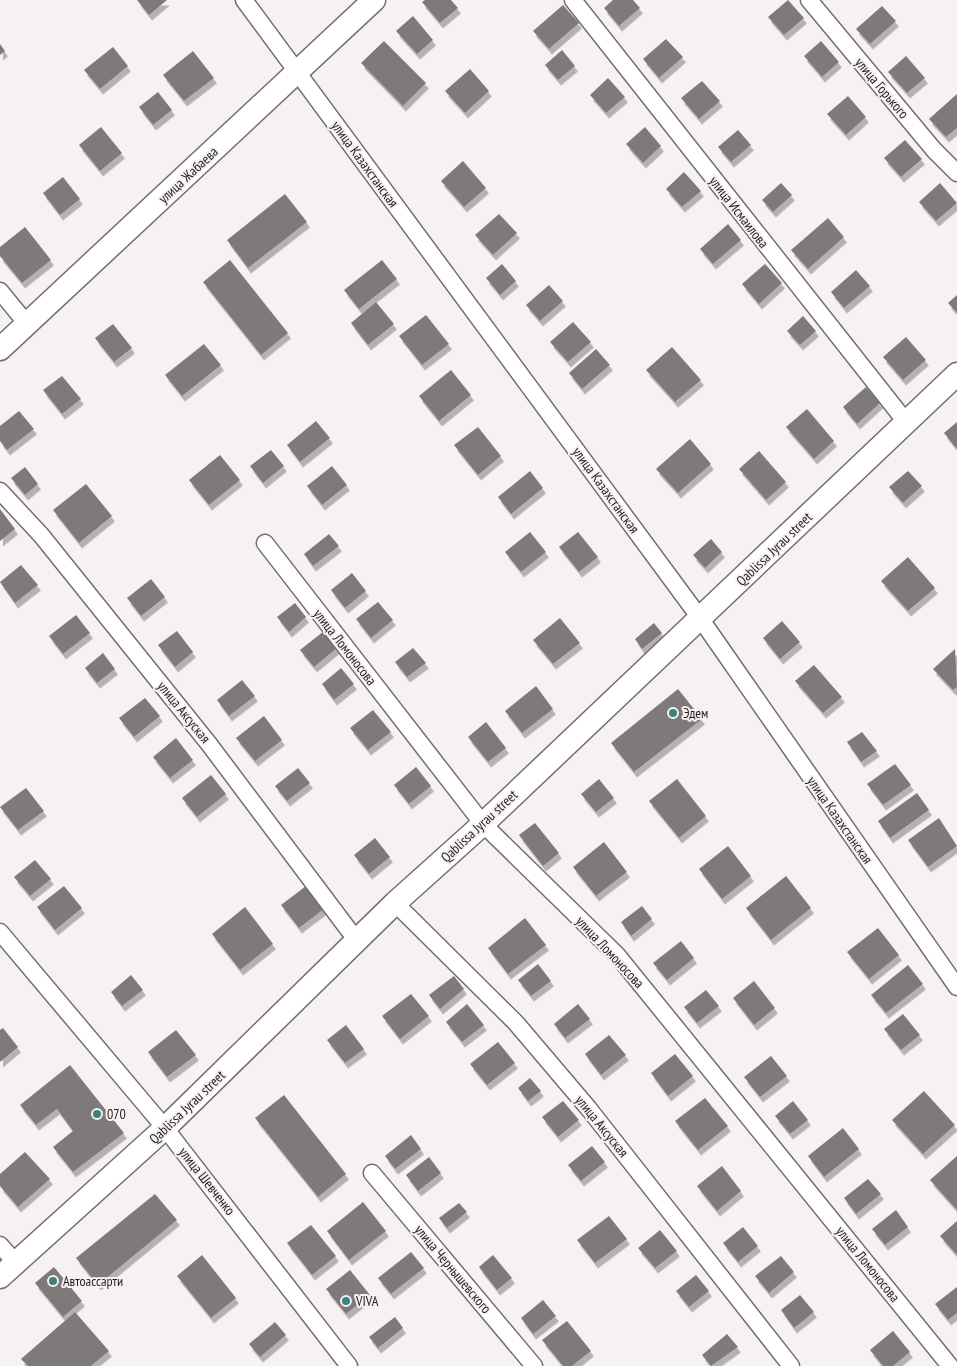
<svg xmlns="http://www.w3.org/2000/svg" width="957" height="1366" viewBox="0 0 957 1366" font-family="'PT Sans Narrow',sans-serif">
<defs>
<filter id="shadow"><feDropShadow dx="3" dy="5.5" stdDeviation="0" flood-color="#0004"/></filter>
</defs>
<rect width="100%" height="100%" fill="#f8f1f2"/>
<g fill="#7f7a7a" filter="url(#shadow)">
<path d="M137,0H167L149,15Z"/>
<path d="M425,0H451L458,8L440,23L422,2Z"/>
<path d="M613,0H633L640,8L619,26L604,8Z"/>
<path d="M788,0L804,18L784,35L768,17Z"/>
<path d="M563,5L579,23L549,49L533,31Z"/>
<path d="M882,6L896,21L870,44L856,29Z"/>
<path d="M413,16L433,40L417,54L396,31Z"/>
<path d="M666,39L683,57L659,78L643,59Z"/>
<path d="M384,41L426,83L403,106L361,63Z"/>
<path d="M821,41L839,62L822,77L804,56Z"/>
<path d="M0,44L5,51L0,55Z"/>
<path d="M113,47L128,66L100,89L84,70Z"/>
<path d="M562,50L575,66L558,80L545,65Z"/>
<path d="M193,51L214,78L184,101L163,75Z"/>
<path d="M906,56L925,78L907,93L888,72Z"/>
<path d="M470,69L489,91L465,113L445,91Z"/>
<path d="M608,78L625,97L606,113L590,95Z"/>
<path d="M702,81L720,101L699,119L681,98Z"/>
<path d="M158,92L172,110L153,125L139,107Z"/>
<path d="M957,94V128L946,137L929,119Z"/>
<path d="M848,96L866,117L846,135L827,114Z"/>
<path d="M101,127L122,153L100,171L79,145Z"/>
<path d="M645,127L661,146L643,163L626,144Z"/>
<path d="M738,130L751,145L731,162L718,147Z"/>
<path d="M905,140L922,159L901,177L884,158Z"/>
<path d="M463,161L486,188L464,207L441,181Z"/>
<path d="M684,172L701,191L682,207L666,189Z"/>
<path d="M63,177L80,199L60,215L43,193Z"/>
<path d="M781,183L792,195L773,212L762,200Z"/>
<path d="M940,183L957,203L936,221L919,202Z"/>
<path d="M285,194L307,222L248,268L227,240Z"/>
<path d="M499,214L517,233L493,255L475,235Z"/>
<path d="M828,218L844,237L808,269L791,250Z"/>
<path d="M728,224L741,240L713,264L700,249Z"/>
<path d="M25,227L51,260L22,283L0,256V247Z"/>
<path d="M230,260L288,333L261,355L203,282Z"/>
<path d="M382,260L397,279L359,309L344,290Z"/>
<path d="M502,264L516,281L500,295L486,278Z"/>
<path d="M765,264L782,283L759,304L742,284Z"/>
<path d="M856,270L870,286L844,308L831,292Z"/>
<path d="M549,285L563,301L540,321L526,305Z"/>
<path d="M957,295V313L948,303Z"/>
<path d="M376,302L394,324L368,345L351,323Z"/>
<path d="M426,315L449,344L422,365L399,336Z"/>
<path d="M803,316L816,331L800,345L787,331Z"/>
<path d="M573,322L591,342L568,362L550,342Z"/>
<path d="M113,324L132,348L114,362L95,338Z"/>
<path d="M906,337L926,360L903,380L883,357Z"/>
<path d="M204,344L221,365L182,396L165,375Z"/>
<path d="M672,347L701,380L675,402L646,370Z"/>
<path d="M596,349L610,365L582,389L569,373Z"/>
<path d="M451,370L471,395L439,421L419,396Z"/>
<path d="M62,376L81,399L62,414L43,390Z"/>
<path d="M866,387L880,403L857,424L843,407Z"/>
<path d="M807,409L834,441L814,459L786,427Z"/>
<path d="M19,411L34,429L7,450L0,441V426Z"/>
<path d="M316,421L330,438L300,462L287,445Z"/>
<path d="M957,422V449L944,433Z"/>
<path d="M478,427L501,456L478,475L454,445Z"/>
<path d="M690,439L711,464L678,493L656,469Z"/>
<path d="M271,450L284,466L263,483L250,466Z"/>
<path d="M759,451L786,482L766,500L739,469Z"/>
<path d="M220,455L240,480L209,505L189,480Z"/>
<path d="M332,466L347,485L322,505L307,486Z"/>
<path d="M25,467L38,484L25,495L11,478Z"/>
<path d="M530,471L543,488L511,514L498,497Z"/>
<path d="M908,471L922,486L903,503L889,487Z"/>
<path d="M86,484L112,516L79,543L53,510Z"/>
<path d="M0,509L15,529L0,541Z"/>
<path d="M530,532L546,552L521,572L505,552Z"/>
<path d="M578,532L598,557L579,572L559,547Z"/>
<path d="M329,534L339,546L313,566L304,554Z"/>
<path d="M711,539L722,552L705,568L693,555Z"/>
<path d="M908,557L935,588L908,611L881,581Z"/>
<path d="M21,565L38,585L15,603L0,582Z"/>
<path d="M352,573L366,591L345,608L331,590Z"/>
<path d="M151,579L165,597L141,616L127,598Z"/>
<path d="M378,602L393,620L371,638L356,619Z"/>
<path d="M295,603L306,617L289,632L277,617Z"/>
<path d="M76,615L90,633L63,654L49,636Z"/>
<path d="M560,618L580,643L553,664L533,640Z"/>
<path d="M782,621L800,642L780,659L763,638Z"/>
<path d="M654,623L662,633L642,649L635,639Z"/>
<path d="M177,631L193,652L175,667L158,645Z"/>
<path d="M324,631L337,648L314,667L300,650Z"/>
<path d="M413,648L426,663L407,677L395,662Z"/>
<path d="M955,649L957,687L953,690L933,669Z"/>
<path d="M103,653L115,669L97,683L85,668Z"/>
<path d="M814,665L842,697L823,713L795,681Z"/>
<path d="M341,668L354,684L334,700L322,684Z"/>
<path d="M242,680L255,696L229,716L217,700Z"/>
<path d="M536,686L553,709L522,733L505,711Z"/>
<path d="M678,689L702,719L634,772L611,743Z"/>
<path d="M145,698L160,716L134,737L119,718Z"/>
<path d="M373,710L391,732L368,750L350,728Z"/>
<path d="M264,716L282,740L255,761L236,738Z"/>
<path d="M486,722L506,748L488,762L468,737Z"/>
<path d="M862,732L877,751L861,762L847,742Z"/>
<path d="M176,738L193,760L170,778L153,757Z"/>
<path d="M895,764L911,785L883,805L867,784Z"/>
<path d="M416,767L431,786L409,804L394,785Z"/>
<path d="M298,768L310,783L287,801L275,786Z"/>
<path d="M211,775L226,794L197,817L182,798Z"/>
<path d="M599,779L614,798L596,812L581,794Z"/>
<path d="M677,779L706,816L679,838L649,801Z"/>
<path d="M26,788L44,811L18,830L0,807Z"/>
<path d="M917,793L929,810L890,838L878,821Z"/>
<path d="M939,818L957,846L928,867L908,840Z"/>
<path d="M535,823L559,853L543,866L519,835Z"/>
<path d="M375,838L390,857L369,874L354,855Z"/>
<path d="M604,842L627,872L596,896L573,867Z"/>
<path d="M728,846L751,876L722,899L699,869Z"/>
<path d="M35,860L51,879L30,896L14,877Z"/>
<path d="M786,876L811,908L771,940L746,908Z"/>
<path d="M64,886L82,908L55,930L37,907Z"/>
<path d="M306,886L324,909L299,928L281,905Z"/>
<path d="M642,906L652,919L631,936L621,922Z"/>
<path d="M245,907L273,944L240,970L212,934Z"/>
<path d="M525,918L546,945L508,974L488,948Z"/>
<path d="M878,928L899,955L869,979L847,952Z"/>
<path d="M681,941L694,958L667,980L653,963Z"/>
<path d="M538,964L551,981L531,996L518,980Z"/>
<path d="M908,965L923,984L886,1013L871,995Z"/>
<path d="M131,975L143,990L122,1006L111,992Z"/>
<path d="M454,976L464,989L440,1009L429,995Z"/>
<path d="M754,981L775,1008L754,1025L733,998Z"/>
<path d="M706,990L719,1006L697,1023L684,1007Z"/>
<path d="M411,994L429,1016L400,1039L382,1016Z"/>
<path d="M467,1004L484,1025L462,1042L446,1022Z"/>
<path d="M578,1004L590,1019L565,1038L554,1024Z"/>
<path d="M903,1014L920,1035L901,1050L884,1029Z"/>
<path d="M346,1025L364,1049L345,1063L327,1040Z"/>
<path d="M3,1028L18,1047L0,1062V1030Z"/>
<path d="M176,1030L196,1055L167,1077L148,1052Z"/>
<path d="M609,1035L626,1055L601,1075L585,1054Z"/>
<path d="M498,1042L515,1063L487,1085L470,1064Z"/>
<path d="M675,1054L693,1076L668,1096L651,1073Z"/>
<path d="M771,1056L787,1076L760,1097L744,1077Z"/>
<path d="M70,1065L124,1133L73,1172L53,1147L73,1131L57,1109L36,1125L20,1105Z"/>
<path d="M530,1078L541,1091L528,1101L518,1088Z"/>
<path d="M924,1091L955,1125L923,1154L892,1120Z"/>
<path d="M284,1095L346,1174L318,1197L255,1118Z"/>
<path d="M705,1098L728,1126L698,1150L675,1121Z"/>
<path d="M563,1101L579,1120L558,1137L542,1117Z"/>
<path d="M793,1101L808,1120L790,1134L775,1116Z"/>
<path d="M843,1128L859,1149L824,1177L808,1156Z"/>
<path d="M411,1135L421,1149L395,1169L385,1156Z"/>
<path d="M592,1146L605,1162L581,1181L568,1165Z"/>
<path d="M25,1152L50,1179L18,1207L0,1186V1174Z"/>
<path d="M957,1156V1210L930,1180Z"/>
<path d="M429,1157L441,1173L418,1191L406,1175Z"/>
<path d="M722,1166L741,1191L717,1211L697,1186Z"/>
<path d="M868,1179L881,1194L856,1214L844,1198Z"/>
<path d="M155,1194L177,1220L98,1285L76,1258Z"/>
<path d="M363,1202L386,1231L349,1260L327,1231Z"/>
<path d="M459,1203L467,1212L447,1228L439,1218Z"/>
<path d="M896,1210L908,1227L885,1245L872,1229Z"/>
<path d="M609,1216L627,1239L595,1263L577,1240Z"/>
<path d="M957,1221V1255L940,1236Z"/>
<path d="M311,1225L336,1256L312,1275L287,1243Z"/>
<path d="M743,1227L758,1246L738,1262L723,1243Z"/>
<path d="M660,1230L677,1251L655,1268L638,1248Z"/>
<path d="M411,1252L424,1268L391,1294L378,1278Z"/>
<path d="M202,1255L236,1298L211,1318L177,1276Z"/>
<path d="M493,1255L512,1278L497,1290L479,1267Z"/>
<path d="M781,1256L794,1272L769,1293L755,1276Z"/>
<path d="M54,1267L82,1301L63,1317L35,1283Z"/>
<path d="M350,1270L370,1295L346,1314L326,1289Z"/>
<path d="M696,1275L709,1291L689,1307L676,1291Z"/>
<path d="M957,1287V1313L948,1320L935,1304Z"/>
<path d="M800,1295L814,1312L794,1328L781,1310Z"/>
<path d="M543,1300L556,1316L533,1334L521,1318Z"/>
<path d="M75,1312L109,1351L91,1366H28L21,1359Z"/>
<path d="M395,1317L403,1328L378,1348L369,1337Z"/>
<path d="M567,1321L591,1351L572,1366H563L542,1340Z"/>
<path d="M275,1322L286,1335L260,1357L249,1344Z"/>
<path d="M893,1331L910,1352L893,1366H883L870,1350Z"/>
<path d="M727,1334L738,1347L711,1366L702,1355Z"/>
</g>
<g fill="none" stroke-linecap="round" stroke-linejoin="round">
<g stroke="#746f6f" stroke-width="19">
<g id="street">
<path d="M244,0L700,618L957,987"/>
<path d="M573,0L906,422"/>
<path d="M809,0L934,150L957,173"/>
<path d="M0,291L27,324"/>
<path d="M0,491L41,535L209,744L357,941"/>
<path d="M265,543L483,824L617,955L950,1366"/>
<path d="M395,903L516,1023L589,1109L791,1366"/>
<path d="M0,932L165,1128L349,1366"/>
<path d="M372,1173L534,1366"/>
<path d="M0,1245L16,1263"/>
</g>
</g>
<g stroke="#746f6f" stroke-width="25">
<g id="secondary">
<path d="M0,349L374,0"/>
<path d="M0,1277L165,1128L395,903L483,824L957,374"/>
</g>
</g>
<use href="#street" stroke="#fff" stroke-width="16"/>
<use href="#secondary" stroke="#fff" stroke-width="22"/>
</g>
<g fill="#3b8382" stroke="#f8f1f2" stroke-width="2">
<circle cx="673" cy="713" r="5"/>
<circle cx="97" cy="1114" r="5"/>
<circle cx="53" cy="1281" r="5"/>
<circle cx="346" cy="1301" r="5"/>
</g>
<g text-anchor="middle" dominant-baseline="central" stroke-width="4" stroke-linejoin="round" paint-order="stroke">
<g font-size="14" fill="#201e1e" stroke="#f8f1f2">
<text transform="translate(882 88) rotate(50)">улица Горького</text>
<text transform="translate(365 164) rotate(54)">улица Казахстанская</text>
<text transform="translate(188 175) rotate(-43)">улица Жабаева</text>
<text transform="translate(739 212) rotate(52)">улица Исмаилова</text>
<text transform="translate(606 490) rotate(54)">улица Казахстанская</text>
<text transform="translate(774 549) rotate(-44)">Qablissa Jyrau street</text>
<text transform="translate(345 647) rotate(52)">улица Ломоносова</text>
<text transform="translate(184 712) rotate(51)">улица Аксуская</text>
<text transform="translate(840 820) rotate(55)">улица Казахстанская</text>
<text transform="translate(479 826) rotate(-43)">Qablissa Jyrau street</text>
<text transform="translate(610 952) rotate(47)">улица Ломоносова</text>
<text transform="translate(187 1107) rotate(-44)">Qablissa Jyrau street</text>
<text transform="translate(602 1126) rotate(51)">улица Аксуская</text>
<text transform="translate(207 1181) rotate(52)">улица Шевченко</text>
<text transform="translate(868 1264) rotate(51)">улица Ломоносова</text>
<text transform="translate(453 1269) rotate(50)">улица Чернышевского</text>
</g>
<g font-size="14" fill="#201e1e" stroke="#f8f1f2" text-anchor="start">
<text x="683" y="713">Эдем</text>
<text x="107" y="1114">070</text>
<text x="63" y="1281">Автоассарти</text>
<text x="356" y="1301">VIVA</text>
</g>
</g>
</svg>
